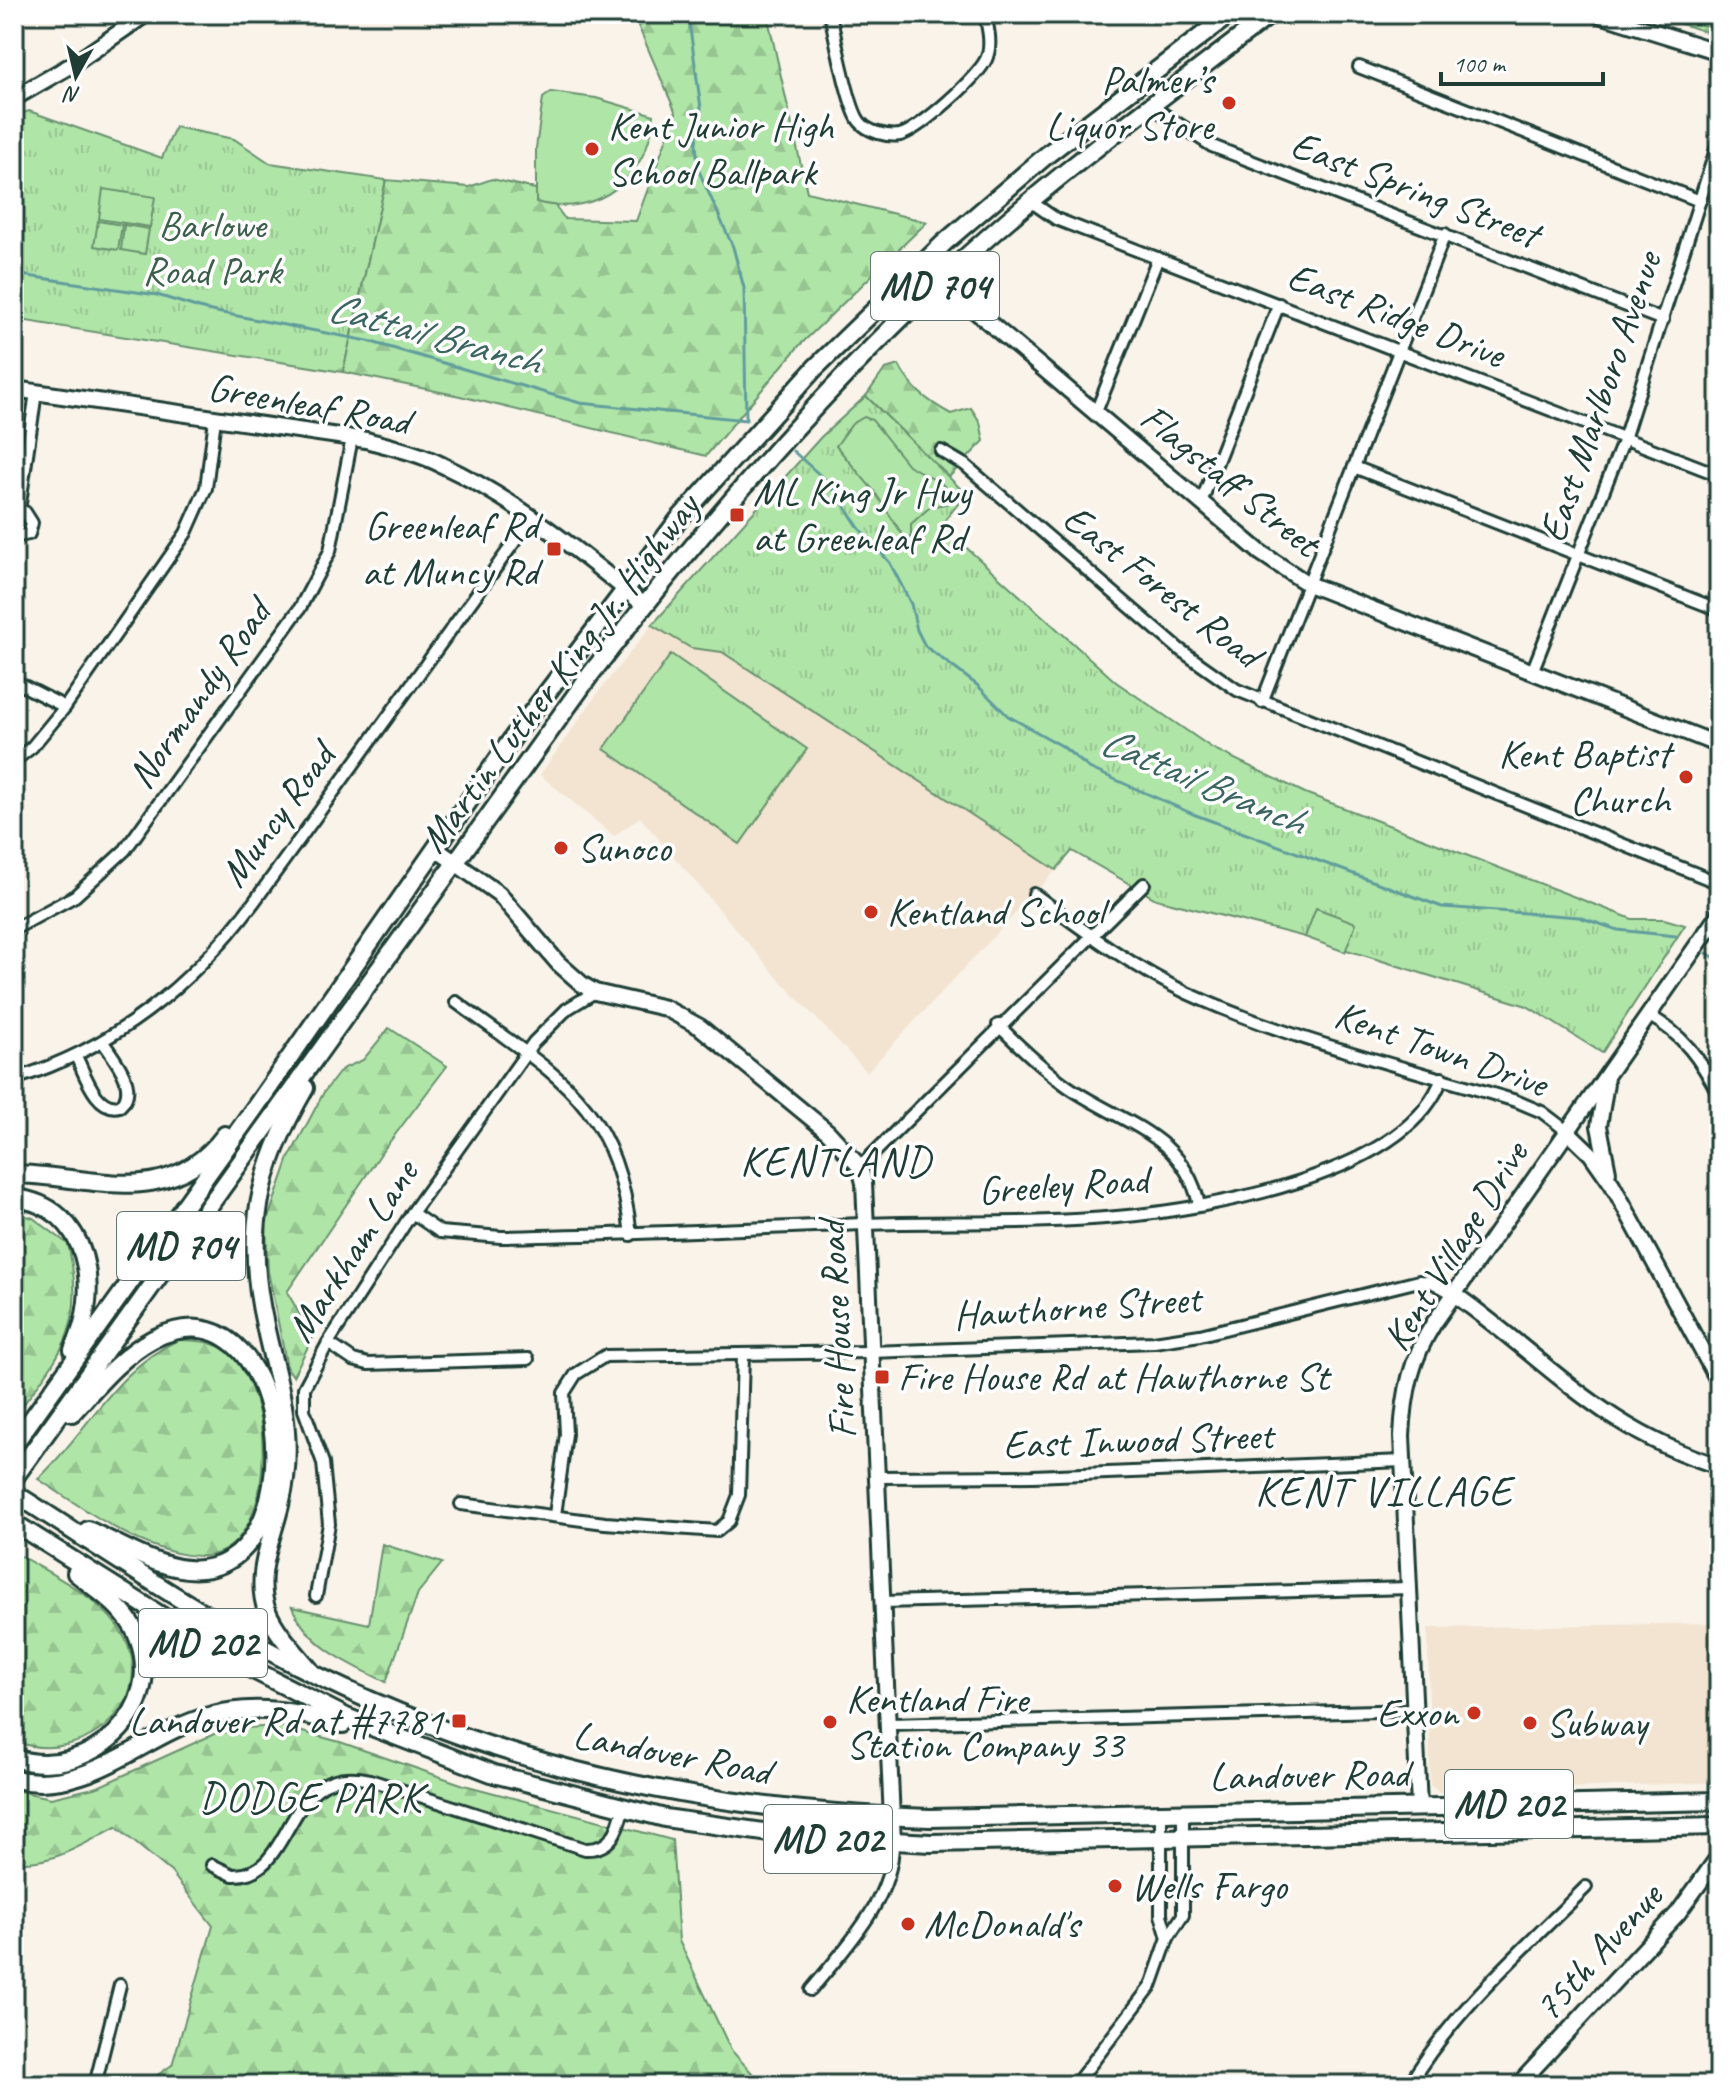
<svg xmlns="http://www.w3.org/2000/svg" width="1733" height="2099" viewBox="0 0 1733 2099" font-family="Caveat,sans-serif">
<defs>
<pattern id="grass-tufts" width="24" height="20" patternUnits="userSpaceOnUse" patternTransform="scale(2)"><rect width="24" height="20" fill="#b0e5a8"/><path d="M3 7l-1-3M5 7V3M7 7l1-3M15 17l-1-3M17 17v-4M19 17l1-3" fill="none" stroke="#97c591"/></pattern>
<pattern id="forest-firs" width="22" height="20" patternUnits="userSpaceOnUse" patternTransform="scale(2)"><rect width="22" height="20" fill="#b0e5a8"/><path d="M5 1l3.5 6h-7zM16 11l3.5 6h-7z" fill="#97c591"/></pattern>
</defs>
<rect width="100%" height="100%" fill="#f9f3ea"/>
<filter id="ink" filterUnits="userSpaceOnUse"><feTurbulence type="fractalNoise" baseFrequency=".0125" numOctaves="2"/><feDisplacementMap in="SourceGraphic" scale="16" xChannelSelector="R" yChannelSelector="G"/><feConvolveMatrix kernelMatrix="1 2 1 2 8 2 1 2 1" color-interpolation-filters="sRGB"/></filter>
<g filter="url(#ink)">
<g fill="#f2e4d0">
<path d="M652,625L691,648L722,652L1056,870L867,1072L777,977L640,817L614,836L540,775L600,690Z"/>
<path d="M1719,1623V1782L1440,1793L1430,1785L1428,1628Z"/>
</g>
<g fill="url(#grass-tufts)" stroke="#68916e" stroke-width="2">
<path d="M29,111L162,158L175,127L234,139L270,163L386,180L343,372L14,319V116Z"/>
<path d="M866,396L966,494L941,525L1116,682L1212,748L1305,793L1632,919H1664L1685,925L1602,1053L1527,1006L1305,937L1156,899L1072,851L1056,870L722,652L691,648L652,625L821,437Z"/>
</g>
<g fill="url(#forest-firs)" stroke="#68916e" stroke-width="2">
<path d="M633,14H767L807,192L927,222L798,347L706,456L460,396L343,372L386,180L469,187L492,179L544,191L565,219L636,221L676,113Z"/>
<path d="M1651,14H1711L1706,32Z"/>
<path d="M899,365C911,389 929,402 951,414L971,408L980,422L984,441L949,477L866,396L885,369Z"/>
<path d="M389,1028L447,1066L382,1152L287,1292L313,1337L293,1376L287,1367L268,1271L266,1224L289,1158L324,1092L342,1069L363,1060Z"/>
<path d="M14,1212L33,1218L68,1244C87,1328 62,1353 14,1417Z"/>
<path d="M178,1340C195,1340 211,1341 225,1350C279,1386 278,1556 202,1556C146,1556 83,1508 38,1479C87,1433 114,1370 178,1340Z"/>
<path d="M382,1544L442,1563L418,1593L386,1682C348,1663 310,1648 292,1607L369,1624Z"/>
<path d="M14,1552C48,1573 94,1593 118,1627C167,1696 85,1769 14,1741Z"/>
<path d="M280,1726L340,1742L464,1785L672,1840L679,1941L731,2050L763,2085H143L172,2065L213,1926L171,1872L116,1827C85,1843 50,1867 14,1861V1790L51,1798L98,1787L225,1729Z"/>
</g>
<g fill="#b0e5a8" stroke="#68916e" stroke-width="2">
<path d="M551,92L596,98L654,115C648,177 599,219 536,202V148L543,98Z"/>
<path d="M103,189L155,197L150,227L99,219Z"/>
<path d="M98,221L122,225L118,250L94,246Z"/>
<path d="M124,225L149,229L145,254L121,250Z"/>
<path d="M864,417L872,420L908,465L942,484L954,496L950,503L930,507L911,524V540L904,537L874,491L836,446L852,424Z"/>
<path d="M671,654L807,749L740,844L604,749Z"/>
<path d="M1316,908L1356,923L1345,952L1305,937Z"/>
</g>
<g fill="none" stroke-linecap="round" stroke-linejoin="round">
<g stroke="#609d9c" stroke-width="3">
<path d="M14,274L157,295L206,310L368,341L580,403L746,420L744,288L733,247L698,169L696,143L701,108L688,14"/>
<path d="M793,451L831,485L859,528L890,563L911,604L917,630L925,646L977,685L1008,716L1062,746L1089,768L1193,814L1442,907L1579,917L1618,930L1676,936"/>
<path d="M1707,953L1719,961"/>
</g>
<g stroke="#1f3d34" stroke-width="16">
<g id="street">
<path d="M830,14C835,35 848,108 860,122C868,132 887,137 900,135C918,131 982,74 987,57C992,44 988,28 985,14"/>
<path d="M1359,67L1700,201"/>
<path d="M1151,106L1212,146L1663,320"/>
<path d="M1030,201L1056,219L1719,475"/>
<path d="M1096,412L1158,258"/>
<path d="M941,451L965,465L1179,649L1237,690L1719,883"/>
<path d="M1354,467L1719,610"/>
<path d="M1202,500L1279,304"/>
<path d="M14,510L25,512L32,523L29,534L14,537"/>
<path d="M19,510L36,392"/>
<path d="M1532,672L1624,439L1719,140"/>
<path d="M14,681L65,707"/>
<path d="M1262,702L1445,234"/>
<path d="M14,761L32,747L65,707L186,533L206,488L215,419"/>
<path d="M1034,894C1082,929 1132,967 1187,993C1291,1041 1407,1067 1516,1101L1542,1112L1567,1131"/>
<path d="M14,929L75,896L125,850L300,608L330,551L352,438"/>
<path d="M456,1002C556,1076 616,1100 631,1235"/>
<path d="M1648,1015C1683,1034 1701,1060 1719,1095"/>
<path d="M998,1025C1020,1047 1042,1068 1067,1086C1120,1123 1183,1133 1199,1204"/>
<path d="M76,1056C85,1074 96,1112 120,1106C140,1088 114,1059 103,1042"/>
<path d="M14,1079C115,1048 191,986 254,902L531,519"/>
<path d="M860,1167L1144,884"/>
<path d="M412,1213L440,1232L501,1237C622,1235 743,1229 864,1224C948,1221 1033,1225 1117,1217C1208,1209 1408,1175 1442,1078"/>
<path d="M328,1343L353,1360L368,1364L528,1359"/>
<path d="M876,1477L1033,1476L1403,1461"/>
<path d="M461,1504L605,1523L717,1531L729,1521L739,1495L743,1355"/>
<path d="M555,1515L566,1434L564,1393L576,1374L605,1356L870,1352L1154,1342L1200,1335L1419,1281L1432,1282L1454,1294"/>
<path d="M316,1596L329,1524L323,1463L304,1410V1388L328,1343L412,1213L534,1042L567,1009L595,992"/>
<path d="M883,1602L1410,1588"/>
<path d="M890,1724L1416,1710"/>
<path d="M1161,1813V1915L1168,1938"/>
<path d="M212,1865L233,1875C296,1878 282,1760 370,1780L585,1849C611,1850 618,1831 623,1809"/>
<path d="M811,1990C845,1948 893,1900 893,1843"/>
<path d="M95,2085L120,1985"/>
<path d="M1075,2085L1151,1986L1168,1938L1183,1915V1812"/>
<path d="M1409,2085C1454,2010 1524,1949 1586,1887"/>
</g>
</g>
<g stroke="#1f3d34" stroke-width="20">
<g id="secondary">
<path d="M1597,14L1719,52"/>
<path d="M14,98L75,63L146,14"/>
<path d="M921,265L1261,553L1308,584L1719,745"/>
<path d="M14,389L366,440C392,447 418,453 442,465C515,499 583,554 644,605"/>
<path d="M436,849L499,894L558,963L583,985L595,992L665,1008L700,1027L828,1132L860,1167L864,1183L893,1843"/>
<path d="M1606,1083L1599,1126L1608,1172"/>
<path d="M1567,1131L1591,1154L1612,1184L1719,1382"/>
<path d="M1454,1294C1547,1360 1604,1432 1719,1466"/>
<path d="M1419,1807L1402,1436C1404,1393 1411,1359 1434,1323L1719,914"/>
<path d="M1518,2085L1678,1913L1719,1856"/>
</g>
</g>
<g stroke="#1f3d34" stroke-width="22">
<g id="primary">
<path d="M305,1088C258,1169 244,1233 265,1325C272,1360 284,1396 286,1432C288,1456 286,1481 280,1505C272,1539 254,1576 267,1611C276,1633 295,1652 310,1670"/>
<path d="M14,1174C91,1175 167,1212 225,1135"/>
<path d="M14,1198C91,1206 102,1293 73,1350"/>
<path d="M72,1413C96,1387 121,1356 153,1339C288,1271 319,1557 202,1569C164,1573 122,1545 88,1530"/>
<path d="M14,1444L254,1109L514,736L679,519L815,368L944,243L1048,154L1230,14"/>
<path d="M14,1478L590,675C697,536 813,400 941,280C1044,183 1159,100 1271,14"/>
<path d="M14,1493C104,1550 193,1611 288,1661C487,1765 706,1812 930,1818L1719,1801"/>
<path d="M14,1523L222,1654L346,1717L494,1774L665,1818L784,1835L931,1843L1719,1826"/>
<path d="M14,1758C88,1783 170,1709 136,1633C124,1607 97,1590 76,1573"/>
<path d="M14,1779C90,1796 141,1735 209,1716C255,1703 298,1712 343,1724"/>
</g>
</g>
<use href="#street" stroke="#fff" stroke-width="10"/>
<use href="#secondary" stroke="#fff" stroke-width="14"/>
<use href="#primary" stroke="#fff" stroke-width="16"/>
</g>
</g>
<g fill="#c8321e" stroke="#fff" stroke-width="3">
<circle cx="1229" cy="103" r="8"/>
<circle cx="592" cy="149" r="8"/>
<rect x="729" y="507" width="16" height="16" rx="4"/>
<rect x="546" y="541" width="16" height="16" rx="4"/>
<circle cx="1686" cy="777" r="8"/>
<circle cx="561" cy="848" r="8"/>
<circle cx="871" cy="912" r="8"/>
<rect x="874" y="1369" width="16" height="16" rx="4"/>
<circle cx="1474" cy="1713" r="8"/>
<rect x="451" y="1713" width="16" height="16" rx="4"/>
<circle cx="830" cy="1722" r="8"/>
<circle cx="1530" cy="1723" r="8"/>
<circle cx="1115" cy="1886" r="8"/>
<circle cx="908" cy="1924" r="8"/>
</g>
<g text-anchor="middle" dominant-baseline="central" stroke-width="7" stroke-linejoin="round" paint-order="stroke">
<g fill="#fff" stroke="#627771" stroke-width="2">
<rect x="871" y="252" width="128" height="68" rx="6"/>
<rect x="117" y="1212" width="128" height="68" rx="6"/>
<rect x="139" y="1609" width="128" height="68" rx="6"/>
<rect x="1445" y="1770" width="128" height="68" rx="6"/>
<rect x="764" y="1805" width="128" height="68" rx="6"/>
</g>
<g font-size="38" font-weight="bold" fill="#1f3d34">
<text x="935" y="286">MD 704</text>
<text x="181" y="1246">MD 704</text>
<text x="203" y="1643">MD 202</text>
<text x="1509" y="1804">MD 202</text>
<text x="828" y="1839">MD 202</text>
</g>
<g font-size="40" fill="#1f3d34" stroke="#fff" text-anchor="start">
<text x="1213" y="80" text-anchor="end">Palmer’s<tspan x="1213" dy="46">Liquor Store</tspan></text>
<text x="608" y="126">Kent Junior High<tspan x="608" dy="46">School Ballpark</tspan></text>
<text x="753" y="492">ML King Jr Hwy<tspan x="753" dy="46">at Greenleaf Rd</tspan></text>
<text x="538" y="526" text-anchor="end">Greenleaf Rd<tspan x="538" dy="46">at Muncy Rd</tspan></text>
<text x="1670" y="754" text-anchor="end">Kent Baptist<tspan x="1670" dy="46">Church</tspan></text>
<text x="577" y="848">Sunoco</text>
<text x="887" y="912">Kentland School</text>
<text x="898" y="1377">Fire House Rd at Hawthorne St</text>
<text x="846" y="1699">Kentland Fire<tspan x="846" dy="46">Station Company 33</tspan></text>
<text x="1458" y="1713" text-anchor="end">Exxon</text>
<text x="443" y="1721" text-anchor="end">Landover Rd at #7781</text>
<text x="1546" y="1723">Subway</text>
<text x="1131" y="1886">Wells Fargo</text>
<text x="924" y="1924">McDonald's</text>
</g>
<g font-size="40" fill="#1f3d34" stroke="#fff">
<text transform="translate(1415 189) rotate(21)">East Spring Street</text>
<text transform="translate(1396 315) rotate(21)">East Ridge Drive</text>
<text transform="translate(1600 397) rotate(-71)">East Marlboro Avenue</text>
<text transform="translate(309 404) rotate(10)">Greenleaf Road</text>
<text transform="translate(1230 480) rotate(39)">Flagstaff Street</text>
<text transform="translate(1162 586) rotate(38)">East Forest Road</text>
<text transform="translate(559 673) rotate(-53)">Martin Luther King Jr. Highway</text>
<text transform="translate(199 694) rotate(-55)">Normandy Road</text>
<text transform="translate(277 815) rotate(-54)">Muncy Road</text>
<text transform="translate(1441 1049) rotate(19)">Kent Town Drive</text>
<text transform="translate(1063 1185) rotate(-4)">Greeley Road</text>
<text transform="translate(1455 1246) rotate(-58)">Kent Village Drive</text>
<text transform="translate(352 1251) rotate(-57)">Markham Lane</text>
<text transform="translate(1077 1307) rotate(-4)">Hawthorne Street</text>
<text transform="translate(837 1330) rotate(-93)">Fire House Road</text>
<text transform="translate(1138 1440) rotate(-2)">East Inwood Street</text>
<text transform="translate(672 1753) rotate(11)">Landover Road</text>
<text transform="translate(1309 1775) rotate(-1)">Landover Road</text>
<text transform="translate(1598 1952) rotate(-48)">75th Avenue</text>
</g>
<g font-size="40" fill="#3c5f4b" stroke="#fff">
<text x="212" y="225">Barlowe<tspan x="212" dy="46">Road Park</tspan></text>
</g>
<g font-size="42" font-style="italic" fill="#3a6560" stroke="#fff">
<text transform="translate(434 334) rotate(15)">Cattail Branch</text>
<text transform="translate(1203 781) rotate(23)">Cattail Branch</text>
</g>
<g font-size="42" letter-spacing="2" fill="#1f3d34" stroke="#fff">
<text x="836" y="1161">KENTLAND</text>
<text x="1384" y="1491">KENT VILLAGE</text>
<text x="311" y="1797">DODGE PARK</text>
</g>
</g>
<rect width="1733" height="2099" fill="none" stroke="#fff" stroke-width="48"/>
<rect x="24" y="24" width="1685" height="2051" fill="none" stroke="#1f3d34" stroke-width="3" filter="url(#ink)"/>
<g transform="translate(76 76) rotate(188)" stroke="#ffffff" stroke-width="6" paint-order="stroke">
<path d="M0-6L14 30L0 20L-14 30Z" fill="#1f3d34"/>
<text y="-12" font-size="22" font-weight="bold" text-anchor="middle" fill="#1f3d34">N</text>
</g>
<path d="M1441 72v12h162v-12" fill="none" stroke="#1f3d34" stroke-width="4"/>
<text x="1453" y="72" font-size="24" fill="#1f3d34" stroke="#ffffff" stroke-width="6" paint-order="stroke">100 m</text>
</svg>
